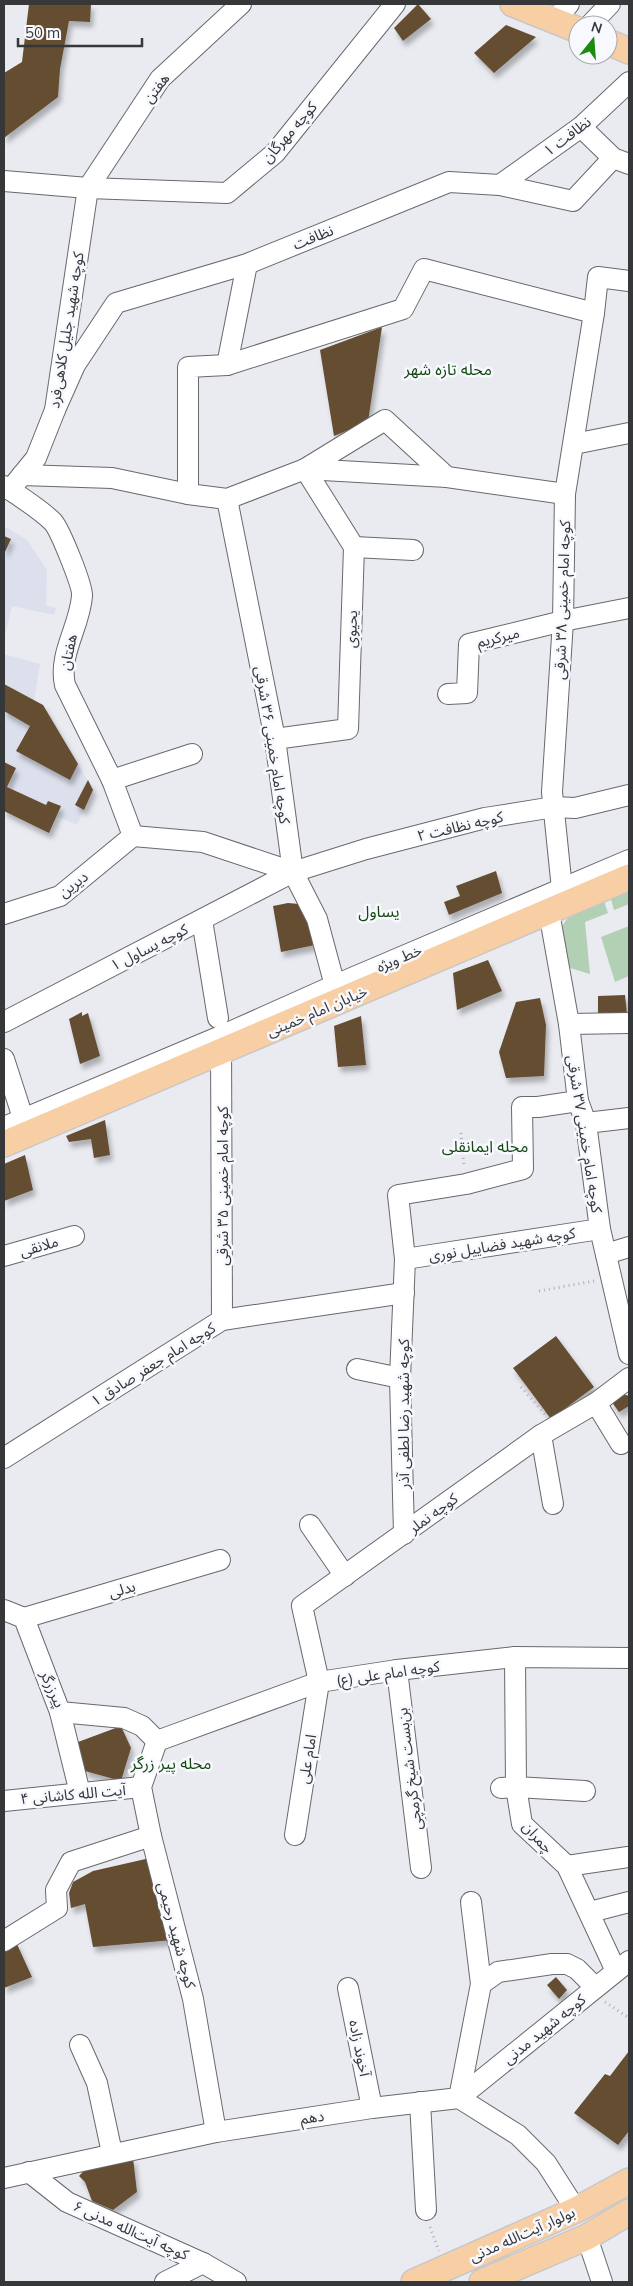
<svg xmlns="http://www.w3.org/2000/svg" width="633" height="2286" viewBox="0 0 633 2286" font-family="Mulish,'Noto Sans Arabic',sans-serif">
<defs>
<filter id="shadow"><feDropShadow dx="3" dy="5.5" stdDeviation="2.5" flood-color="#0004"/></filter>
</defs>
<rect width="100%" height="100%" fill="#e9ebf1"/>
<path fill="#dce0ed" d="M4,526L27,540L47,570L46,605L56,608L40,664L34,700L43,705L93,790L77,825L57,816L49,833L4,811V654L40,664L54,615L12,606L4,640V554L11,539L4,536Z"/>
<g fill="#b2d0b3">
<path d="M629,891V904L614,910L611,899Z"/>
<path d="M604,901L608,913L585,922L590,974L567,967C558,915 557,922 604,901Z"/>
<path d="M629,926V976L615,982L601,937Z"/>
</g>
<g fill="#654d33" filter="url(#shadow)">
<path d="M29,4H91L90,22L69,21L60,69L58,97L4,138V73L22,62Z"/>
<path d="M418,4L431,19L403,41L394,28Z"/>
<path d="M506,25L536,37L494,73L474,53Z"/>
<path d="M382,327L368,422L334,436L320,350Z"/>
<path d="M4,536L11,539L4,554Z"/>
<path d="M4,684L43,705L78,764L70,780L16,751L30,726L4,711Z"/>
<path d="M4,762L16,768L7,787L46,805L48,801L61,806L49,833L4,811Z"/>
<path d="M88,780L93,790L84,810L75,805Z"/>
<path d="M496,871L502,893L449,915L444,902L460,896L456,886Z"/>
<path d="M288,903L299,904L307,908L315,945L281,952L273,906Z"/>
<path d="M488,960L502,991L457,1010L453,973Z"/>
<path d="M625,995L627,1014H598V996Z"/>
<path d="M540,998L546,1025L544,1076L506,1078L499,1052L516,1002Z"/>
<path d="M82,1012V1016L88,1013L100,1056L80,1064L69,1019Z"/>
<path d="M361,1016L366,1065L338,1067L334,1026Z"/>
<path d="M105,1120L110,1155L94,1158L91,1139L69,1142L66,1136Z"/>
<path d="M25,1155L33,1190L4,1201V1164Z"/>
<path d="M556,1336L594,1387L551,1419L513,1368Z"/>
<path d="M620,1393L629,1396V1406L619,1412L611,1401Z"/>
<path d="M121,1726L131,1748L121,1781L85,1771L78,1742Z"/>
<path d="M150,1858L173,1940L93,1947L85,1904L71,1908L69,1893L73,1882L93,1871Z"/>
<path d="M16,1942L32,1977L4,1988V1947Z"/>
<path d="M556,1977L567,1990L559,1999L547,1985Z"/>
<path d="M629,2051V2131L618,2145L574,2113L605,2074L610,2076Z"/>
<path d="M133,2158L137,2192L113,2210L92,2201L85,2182L79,2176L92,2162Z"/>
</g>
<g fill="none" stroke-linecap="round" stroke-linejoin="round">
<g stroke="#67696d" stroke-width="22">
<g id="minor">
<path d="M555,20L569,4"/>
<path d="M590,25L610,4"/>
<path d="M581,127L613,158L629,164"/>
<path d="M4,181L88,188L227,193L275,153L395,4"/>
<path d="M500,185L581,127L629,82"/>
<path d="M629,281L598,277L594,313L565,494L563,621L552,792L562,889L549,912L569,1024L578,1101L586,1123L600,1229L629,1354"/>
<path d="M227,365L247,264"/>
<path d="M55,410L75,365L116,303L247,264L449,182L500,185L573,201L613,158"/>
<path d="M574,444L629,433"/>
<path d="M305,469L447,477"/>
<path d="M22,475L112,478L188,494L227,499L305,469L385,420L447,477L565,494"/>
<path d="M4,486C18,495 41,510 53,522C60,530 83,586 82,596C80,626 58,654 65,685L112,780L133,836"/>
<path d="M10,490L36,458L55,410L88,188L160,79L241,4"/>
<path d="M188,494V367L227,365L403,309L424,269L594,313"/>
<path d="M227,499L275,739L293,872L317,919L338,997"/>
<path d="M354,547L413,550"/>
<path d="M448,694L467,693L469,644L563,621L629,608"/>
<path d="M275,739L348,729L354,547L305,469"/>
<path d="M112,780L192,754"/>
<path d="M133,836L203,842L293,872"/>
<path d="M4,914L60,896L133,836"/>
<path d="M202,920L218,1018"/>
<path d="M4,1022L293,872L366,849L485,818L554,807L575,808L629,795"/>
<path d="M569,1024L629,1023"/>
<path d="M221,1037L222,1320"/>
<path d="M4,1059L23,1118"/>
<path d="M586,1123L629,1118"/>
<path d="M4,1127L221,1036L333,986L629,860"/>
<path d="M606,1254L629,1247"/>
<path d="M4,1256L74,1236"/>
<path d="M405,1259L600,1229"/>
<path d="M357,1369L400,1378"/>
<path d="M596,1403L621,1444"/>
<path d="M541,1435L553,1504"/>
<path d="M4,1458L222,1320L404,1293"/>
<path d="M310,1525L345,1576"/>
<path d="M404,1534L400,1378L405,1259L398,1195L466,1184L523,1169L522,1107H538L578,1101"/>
<path d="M4,1610L24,1618L60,1712L124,1718L142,1726L157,1741"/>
<path d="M24,1618L220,1560"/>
<path d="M515,1657L516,1787L522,1824L567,1866L616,1971"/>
<path d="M397,1670L421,1868"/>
<path d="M60,1712L80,1793"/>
<path d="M157,1741L319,1682L397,1670L515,1657L629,1658"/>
<path d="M157,1741L141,1787L151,1836L193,1999L216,2132"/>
<path d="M501,1788L516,1787L585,1791"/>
<path d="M4,1801L141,1787"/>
<path d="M295,1835L319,1682L302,1606L541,1435L596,1403L629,1378"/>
<path d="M567,1866L628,1857"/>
<path d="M471,1902L481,1984"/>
<path d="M590,1912L629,1902"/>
<path d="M4,1941L57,1908L56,1890L71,1862L151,1836"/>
<path d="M348,1988L372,2108"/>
<path d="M80,2045L97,2083L112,2153"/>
<path d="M459,2098L481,1984L498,1972L552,1964H567L577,1969L595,1987"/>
<path d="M459,2098L629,1961"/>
<path d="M420,2102L426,2210"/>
<path d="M29,2172L67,2202L203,2263L236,2282"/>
<path d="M4,2178L216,2132L372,2108L459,2098L518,2135L546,2163L576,2210"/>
<path d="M587,2237L602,2282"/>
<path d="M165,2282L203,2263"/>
</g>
</g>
<g stroke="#c7c7c8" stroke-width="28">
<g id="major">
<path d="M513,4L578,30"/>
<path d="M608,42L629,51"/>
<path d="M4,1144L629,877"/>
<path d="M414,2282L576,2210L629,2181"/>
<path d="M482,2282L587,2237L629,2212"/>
</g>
</g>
<g stroke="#adafb3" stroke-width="3" stroke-dasharray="1 4" stroke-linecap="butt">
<path d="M461,1133L464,1167"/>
<path d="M539,1291L594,1281"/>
<path d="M521,1387L545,1414"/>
<path d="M605,2002L629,2018"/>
<path d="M430,2227L439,2251"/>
</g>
<use href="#minor" stroke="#fff" stroke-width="20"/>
<use href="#major" stroke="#f8cfa5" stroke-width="25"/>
</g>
<g text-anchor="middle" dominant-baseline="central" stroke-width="5" stroke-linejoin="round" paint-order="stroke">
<g font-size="15" fill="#363739" stroke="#f7f9fe">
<text transform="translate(156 88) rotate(-53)">هفتن</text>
<text transform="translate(289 132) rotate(-49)">کوچه مهرگان</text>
<text transform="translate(567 136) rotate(-37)">نظافت ۱</text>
<text transform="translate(313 237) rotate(-22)">نظافت</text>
<text transform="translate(66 330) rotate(-81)">کوچه شهید جلیل کلاهی‌فرد</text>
<text transform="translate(562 600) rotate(-88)">کوچه امام خمینی ۳۸ شرقی</text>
<text transform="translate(351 629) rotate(-88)">یحیوی</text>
<text transform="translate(498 637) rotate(-14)">میرکریم</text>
<text transform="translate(68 652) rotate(-78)">هفتان</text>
<text transform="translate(273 745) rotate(81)">کوچه امام خمینی ۳۶ شرقی</text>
<text transform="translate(460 826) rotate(-13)">کوچه نظافت ۲</text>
<text transform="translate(73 884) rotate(-37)">دیرین</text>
<text transform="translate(149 947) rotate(-27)">کوچه یساول ۱</text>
<text transform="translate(399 958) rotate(-23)">خط ویژه</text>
<text transform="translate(317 1011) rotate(-23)">خیابان امام خمینی</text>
<text transform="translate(585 1134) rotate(81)">کوچه امام خمینی ۳۷ شرقی</text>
<text transform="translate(222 1186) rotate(-90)">کوچه امام خمینی ۳۵ شرقی</text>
<text transform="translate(502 1244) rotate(-9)">کوچه شهید فضاییل نوری</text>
<text transform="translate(39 1246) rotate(-16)">ملانقی</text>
<text transform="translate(153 1364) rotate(-32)">کوچه امام جعفر صادق ۱</text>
<text transform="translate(403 1414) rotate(-90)">کوچه شهید رضا لطفی آذر</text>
<text transform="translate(433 1513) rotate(-36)">کوچه نملر</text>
<text transform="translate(122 1589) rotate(-16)">بدلی</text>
<text transform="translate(388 1673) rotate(-8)">کوچه امام علی (ع)</text>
<text transform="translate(53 1689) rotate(66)">پیرزرگر</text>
<text transform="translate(307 1759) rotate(-81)">امام علی</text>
<text transform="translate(409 1769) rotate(-97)">بن‌بست شیخ گرمچی</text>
<text transform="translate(73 1794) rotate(-5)">آیت الله کاشانی ۴</text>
<text transform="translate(538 1837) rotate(48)">چمران</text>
<text transform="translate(177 1935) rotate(75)">کوچه شهید رحیمی</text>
<text transform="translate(544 2029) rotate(-39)">کوچه شهید مدنی</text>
<text transform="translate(360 2048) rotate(79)">آخوند زاده</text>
<text transform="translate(312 2117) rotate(-9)">دهم</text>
<text transform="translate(131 2230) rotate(24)">کوچه آیت‌الله مدنی ۶</text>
<text transform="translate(522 2234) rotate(-24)">بولوار آیت‌الله مدنی</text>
</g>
<g font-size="16" fill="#154811" stroke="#f7f9fe">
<text x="448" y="369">محله تازه شهر</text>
<text x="379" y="911">یساول</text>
<text x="485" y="1146">محله ایمانقلی</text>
<text x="171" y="1763">محله پیر زرگر</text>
</g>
</g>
<rect width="633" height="2286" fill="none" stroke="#363739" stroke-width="10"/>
<g transform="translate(593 40) rotate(17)"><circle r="24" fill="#f7f9fe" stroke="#aaabaf"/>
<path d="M0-4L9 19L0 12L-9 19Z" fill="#1b8c10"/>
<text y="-8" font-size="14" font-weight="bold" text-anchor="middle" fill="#363739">N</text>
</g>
<path d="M18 38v8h124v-8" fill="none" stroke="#363739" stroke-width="2.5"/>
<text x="25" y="38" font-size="15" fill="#363739" stroke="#f7f9fe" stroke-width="4" paint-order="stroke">50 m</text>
</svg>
